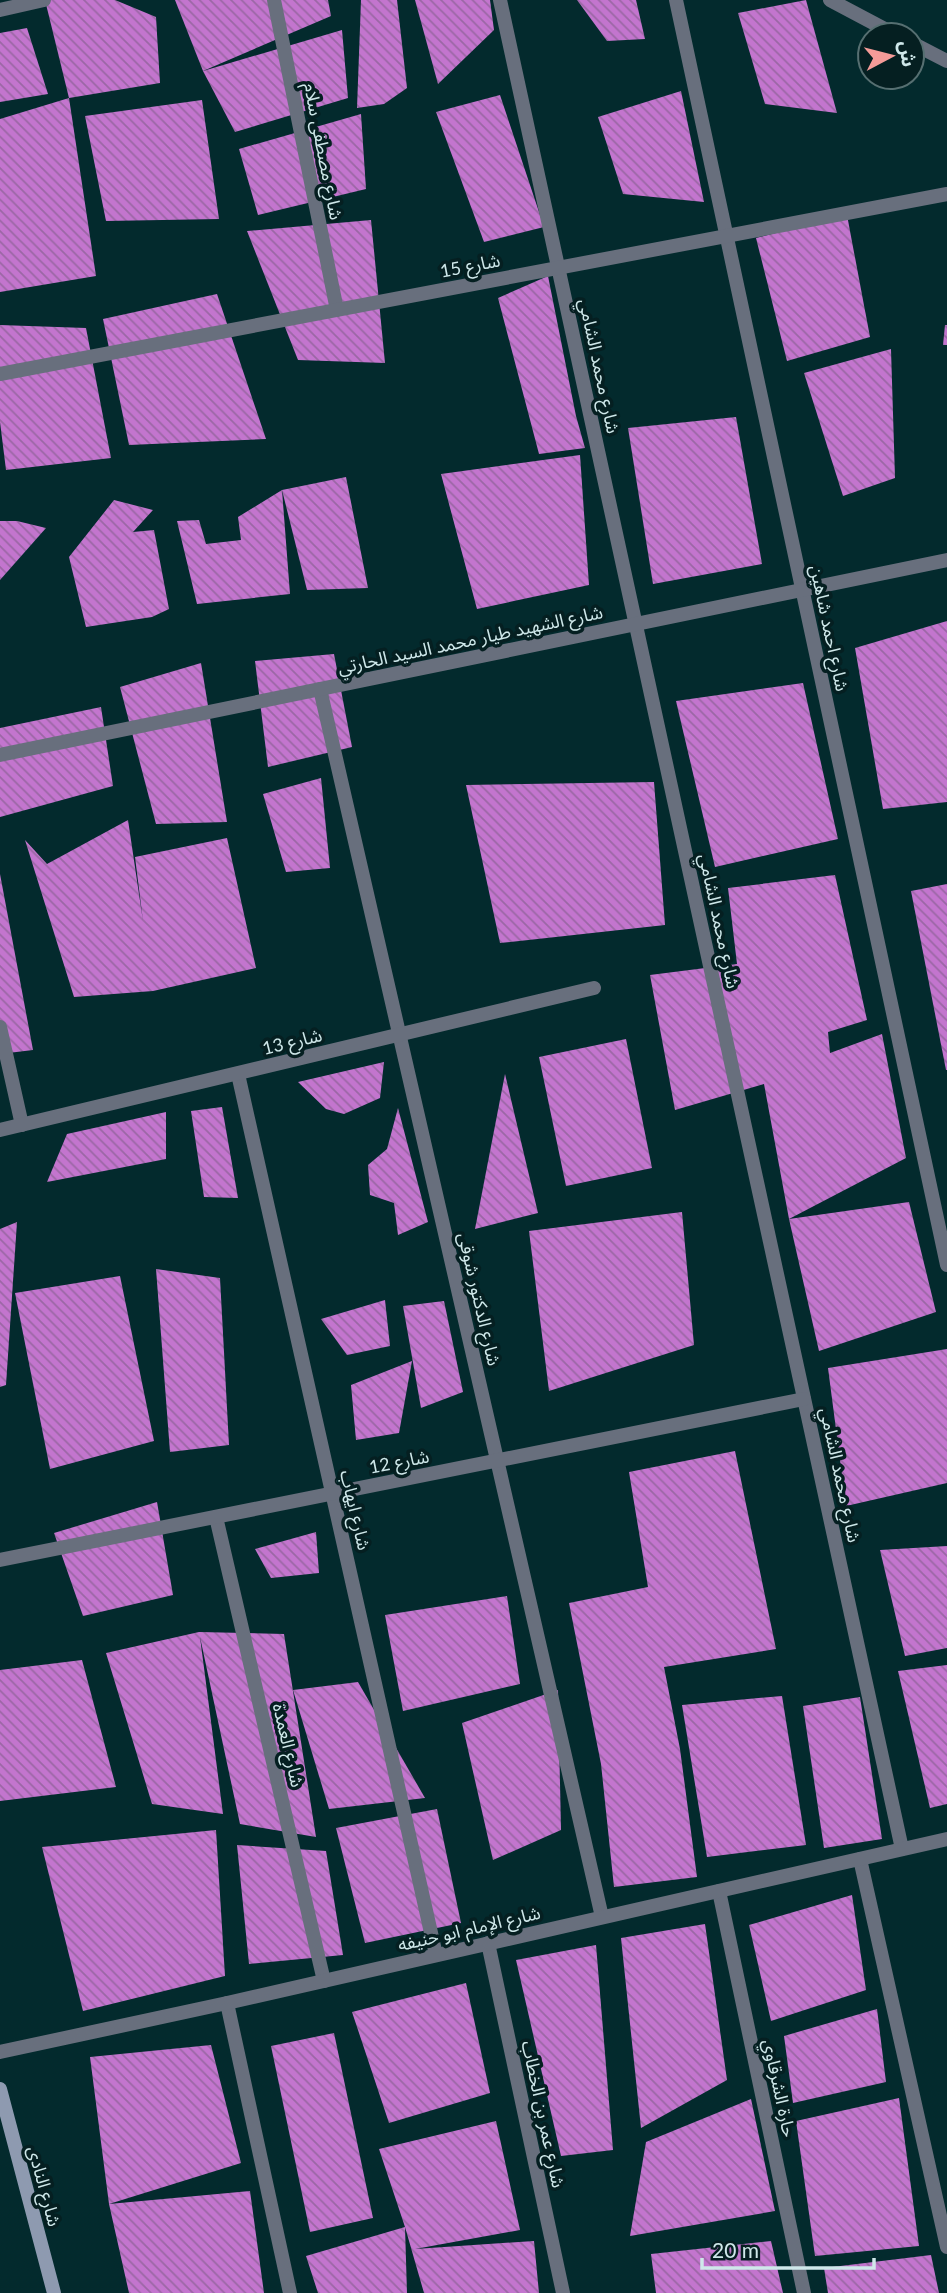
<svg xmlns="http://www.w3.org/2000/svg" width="947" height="2293" viewBox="0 0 947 2293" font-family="Lato,'Noto Sans Arabic',sans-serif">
<defs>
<pattern id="building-back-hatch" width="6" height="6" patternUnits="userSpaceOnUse" patternTransform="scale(1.75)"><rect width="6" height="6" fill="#c375ce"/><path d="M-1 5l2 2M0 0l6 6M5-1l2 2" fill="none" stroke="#9b67a5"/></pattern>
</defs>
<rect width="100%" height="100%" fill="#032a2d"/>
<g fill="url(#building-back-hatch)">
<path d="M45,0H115L156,17L160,83L69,98Z"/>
<path d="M175,0H328L331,16L203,71Z"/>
<path d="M361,0H397L407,88L384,104L357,108Z"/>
<path d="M415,0H490L494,30L438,84Z"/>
<path d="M577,0H636L645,39L607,41Z"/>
<path d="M806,0L837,113L765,104L738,13Z"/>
<path d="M27,28L48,94L0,102V33Z"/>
<path d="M342,30L348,98L235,132L203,71Z"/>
<path d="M681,91L704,202L623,194L598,117Z"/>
<path d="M500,95L544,227L484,242L436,112Z"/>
<path d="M69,98L96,276L0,292V119Z"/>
<path d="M202,100L219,219L106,221L85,116Z"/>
<path d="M361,114L366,189L258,215L239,149Z"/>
<path d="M847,215L870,337L787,361L756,238Z"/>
<path d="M371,220L385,363L298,360L247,231Z"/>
<path d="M548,276L576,416L585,448L539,454L498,298Z"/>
<path d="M217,294L266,439L129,445L103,319Z"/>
<path d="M0,325L86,328L111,458L6,470L0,422Z"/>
<path d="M945,325H947V345H943Z"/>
<path d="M891,349L895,478L843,496L804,373Z"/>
<path d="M736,417L762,564L653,584L628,428Z"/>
<path d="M580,455L589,585L477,609L441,474Z"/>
<path d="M346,477L368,588L307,590L282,490L290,594L197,604L177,521L199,520L206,544L241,540L238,517L282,490Z"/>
<path d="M114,500L153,510L133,532L154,530L169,609L152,617L86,627L69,557Z"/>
<path d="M0,521H17L46,528L0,580Z"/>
<path d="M947,621V802L883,809L855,648Z"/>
<path d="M334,654L352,747L268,767L255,661Z"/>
<path d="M201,663L227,822L156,824L120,687Z"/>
<path d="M803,683L838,839L715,867L676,701Z"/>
<path d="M101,707L113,786L0,817V728Z"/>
<path d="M321,778L330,868L286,872L263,794Z"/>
<path d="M654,782L665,925L500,943L466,785Z"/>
<path d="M128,820L143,921L135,857L227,838L256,968L153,991L74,997L25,840L47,864Z"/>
<path d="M0,874L33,1050L0,1054Z"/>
<path d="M835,875L867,1020L828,1032L830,1053L882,1034L906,1158L789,1219L764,1084L675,1110L650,975L737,964L728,888Z"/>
<path d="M947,884V1070H946L911,891Z"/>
<path d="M626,1039L652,1168L566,1186L539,1057Z"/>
<path d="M384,1062L380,1098L344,1114L326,1109L298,1082Z"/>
<path d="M505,1074L538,1213L475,1229Z"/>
<path d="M222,1107L238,1198L204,1197L191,1111Z"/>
<path d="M398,1108L428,1222L398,1235L394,1203L370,1195L368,1165L387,1149Z"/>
<path d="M166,1112V1159L47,1182L67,1134Z"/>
<path d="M909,1202L936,1312L819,1351L789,1219Z"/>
<path d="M682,1212L694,1345L549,1391L529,1231Z"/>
<path d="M17,1222L6,1385L0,1387V1229Z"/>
<path d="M156,1269L220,1278L229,1445L170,1452Z"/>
<path d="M120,1276L154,1441L50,1469L15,1293Z"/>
<path d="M385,1300L390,1346L347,1355L321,1319Z"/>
<path d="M444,1301L463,1392L421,1408L403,1306Z"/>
<path d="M947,1349V1483L846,1506L828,1368Z"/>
<path d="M412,1361L399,1433L356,1440L351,1385Z"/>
<path d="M735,1451L776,1649L664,1667L680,1749L697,1877L614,1887L601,1764L569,1603L648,1587L629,1472Z"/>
<path d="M157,1502L173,1595L83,1616L54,1533Z"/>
<path d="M316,1532L319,1573L271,1578L255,1549Z"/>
<path d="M947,1546V1648L905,1656L880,1550Z"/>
<path d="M507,1596L520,1684L403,1711L385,1615Z"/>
<path d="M199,1632L284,1634L316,1837L240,1824L200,1637L223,1814L152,1804L106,1653Z"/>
<path d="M82,1660L116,1787L0,1801V1670Z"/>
<path d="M947,1665V1804L930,1808L898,1671Z"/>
<path d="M358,1682L425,1798L329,1809L293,1690Z"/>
<path d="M558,1690L561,1830L493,1860L462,1723Z"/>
<path d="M782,1696L806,1845L707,1857L682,1705Z"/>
<path d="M860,1697L882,1839L824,1848L803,1706Z"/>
<path d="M437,1809L461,1923L365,1943L336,1828Z"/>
<path d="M216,1830L225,1976L83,2011L42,1847Z"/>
<path d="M237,1845L326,1851L343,1955L249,1964Z"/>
<path d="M852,1895L866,1990L771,2021L749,1925Z"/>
<path d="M705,1924L727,2080L641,2128L621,1938Z"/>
<path d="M596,1945L613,2150L561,2156L516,1960Z"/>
<path d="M466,1983L490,2093L389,2123L352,2012Z"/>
<path d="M877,2009L886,2082L793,2103L784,2036Z"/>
<path d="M334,2033L373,2218L310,2232L271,2046Z"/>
<path d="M211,2045L241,2163L109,2204L250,2191L264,2293H129L109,2204L90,2057Z"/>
<path d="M899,2098L919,2246L815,2256L796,2121Z"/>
<path d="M751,2099L775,2211L630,2236L646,2142Z"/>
<path d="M496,2121L520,2230L415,2249L534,2241L539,2293H424L405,2227L407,2293H318L306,2256L405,2227L379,2149Z"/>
<path d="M771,2241L783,2293H656L651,2254Z"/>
<path d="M931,2255L939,2293H828L824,2268Z"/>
</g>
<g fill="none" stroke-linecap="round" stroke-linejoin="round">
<g stroke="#686f7d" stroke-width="14">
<path d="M274,0L337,310"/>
<path d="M500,0L902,1849"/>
<path d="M676,0L947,1265"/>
<path d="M830,0L896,35"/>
<path d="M0,10L44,0"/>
<path d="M912,43L947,61"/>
<path d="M0,374L947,194"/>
<path d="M320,689L602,1917"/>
<path d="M0,755L947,560"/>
<path d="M0,1027L22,1125"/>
<path d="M238,1074L436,1955"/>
<path d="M0,1130L594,988"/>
<path d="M216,1517L324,1981"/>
<path d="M0,1560L804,1399"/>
<path d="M860,1859L947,2247"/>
<path d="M719,1891L804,2293"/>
<path d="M488,1943L563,2293"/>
<path d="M227,2003L290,2293"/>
<path d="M0,2052L227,2003L947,1839"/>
</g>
<path stroke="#8e9ab0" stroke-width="14" d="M0,2089L54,2293"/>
</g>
<g text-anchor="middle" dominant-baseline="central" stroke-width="7" stroke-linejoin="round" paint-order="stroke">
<g font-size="18" fill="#cfe8ea" stroke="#051f21">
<text transform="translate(324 151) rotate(79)">شارع مصطفى سلام</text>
<text transform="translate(470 265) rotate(-11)">شارع 15</text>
<text transform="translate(600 366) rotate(78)">شارع محمد الشامي</text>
<text transform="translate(830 628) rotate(78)">شارع احمد شاهين</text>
<text transform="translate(470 639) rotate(-12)">شارع الشهيد طيار محمد السيد الحارتي</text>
<text transform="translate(720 921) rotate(78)">شارع محمد الشامي</text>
<text transform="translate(292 1041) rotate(-14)">شارع 13</text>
<text transform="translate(480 1299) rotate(77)">شارع الدكتور شوقى</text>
<text transform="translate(399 1461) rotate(-11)">شارع 12</text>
<text transform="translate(841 1475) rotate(78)">شارع محمد الشامي</text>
<text transform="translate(356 1510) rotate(77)">شارع ايهاب</text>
<text transform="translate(289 1745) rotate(77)">شارع العمدة</text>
<text transform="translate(469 1928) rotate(-13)">شارع الإمام ابو حنيفه</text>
<text transform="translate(780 2088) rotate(78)">حارة الشرقاوي</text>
<text transform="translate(544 2114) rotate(78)">شارع عمر بن الخطاب</text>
<text transform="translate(45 2186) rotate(75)">شارع النادى</text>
</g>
</g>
<g transform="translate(891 56) rotate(83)"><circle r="33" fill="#051f21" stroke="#566f71" stroke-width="2"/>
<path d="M0-5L12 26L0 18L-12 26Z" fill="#f59b98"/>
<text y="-10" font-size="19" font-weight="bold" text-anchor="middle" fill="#cfe8ea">ش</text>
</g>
<path d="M702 2258v10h172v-10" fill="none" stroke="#cfe8ea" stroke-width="3.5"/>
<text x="712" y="2258" font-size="21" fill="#cfe8ea" stroke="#051f21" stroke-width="5" paint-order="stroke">20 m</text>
</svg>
